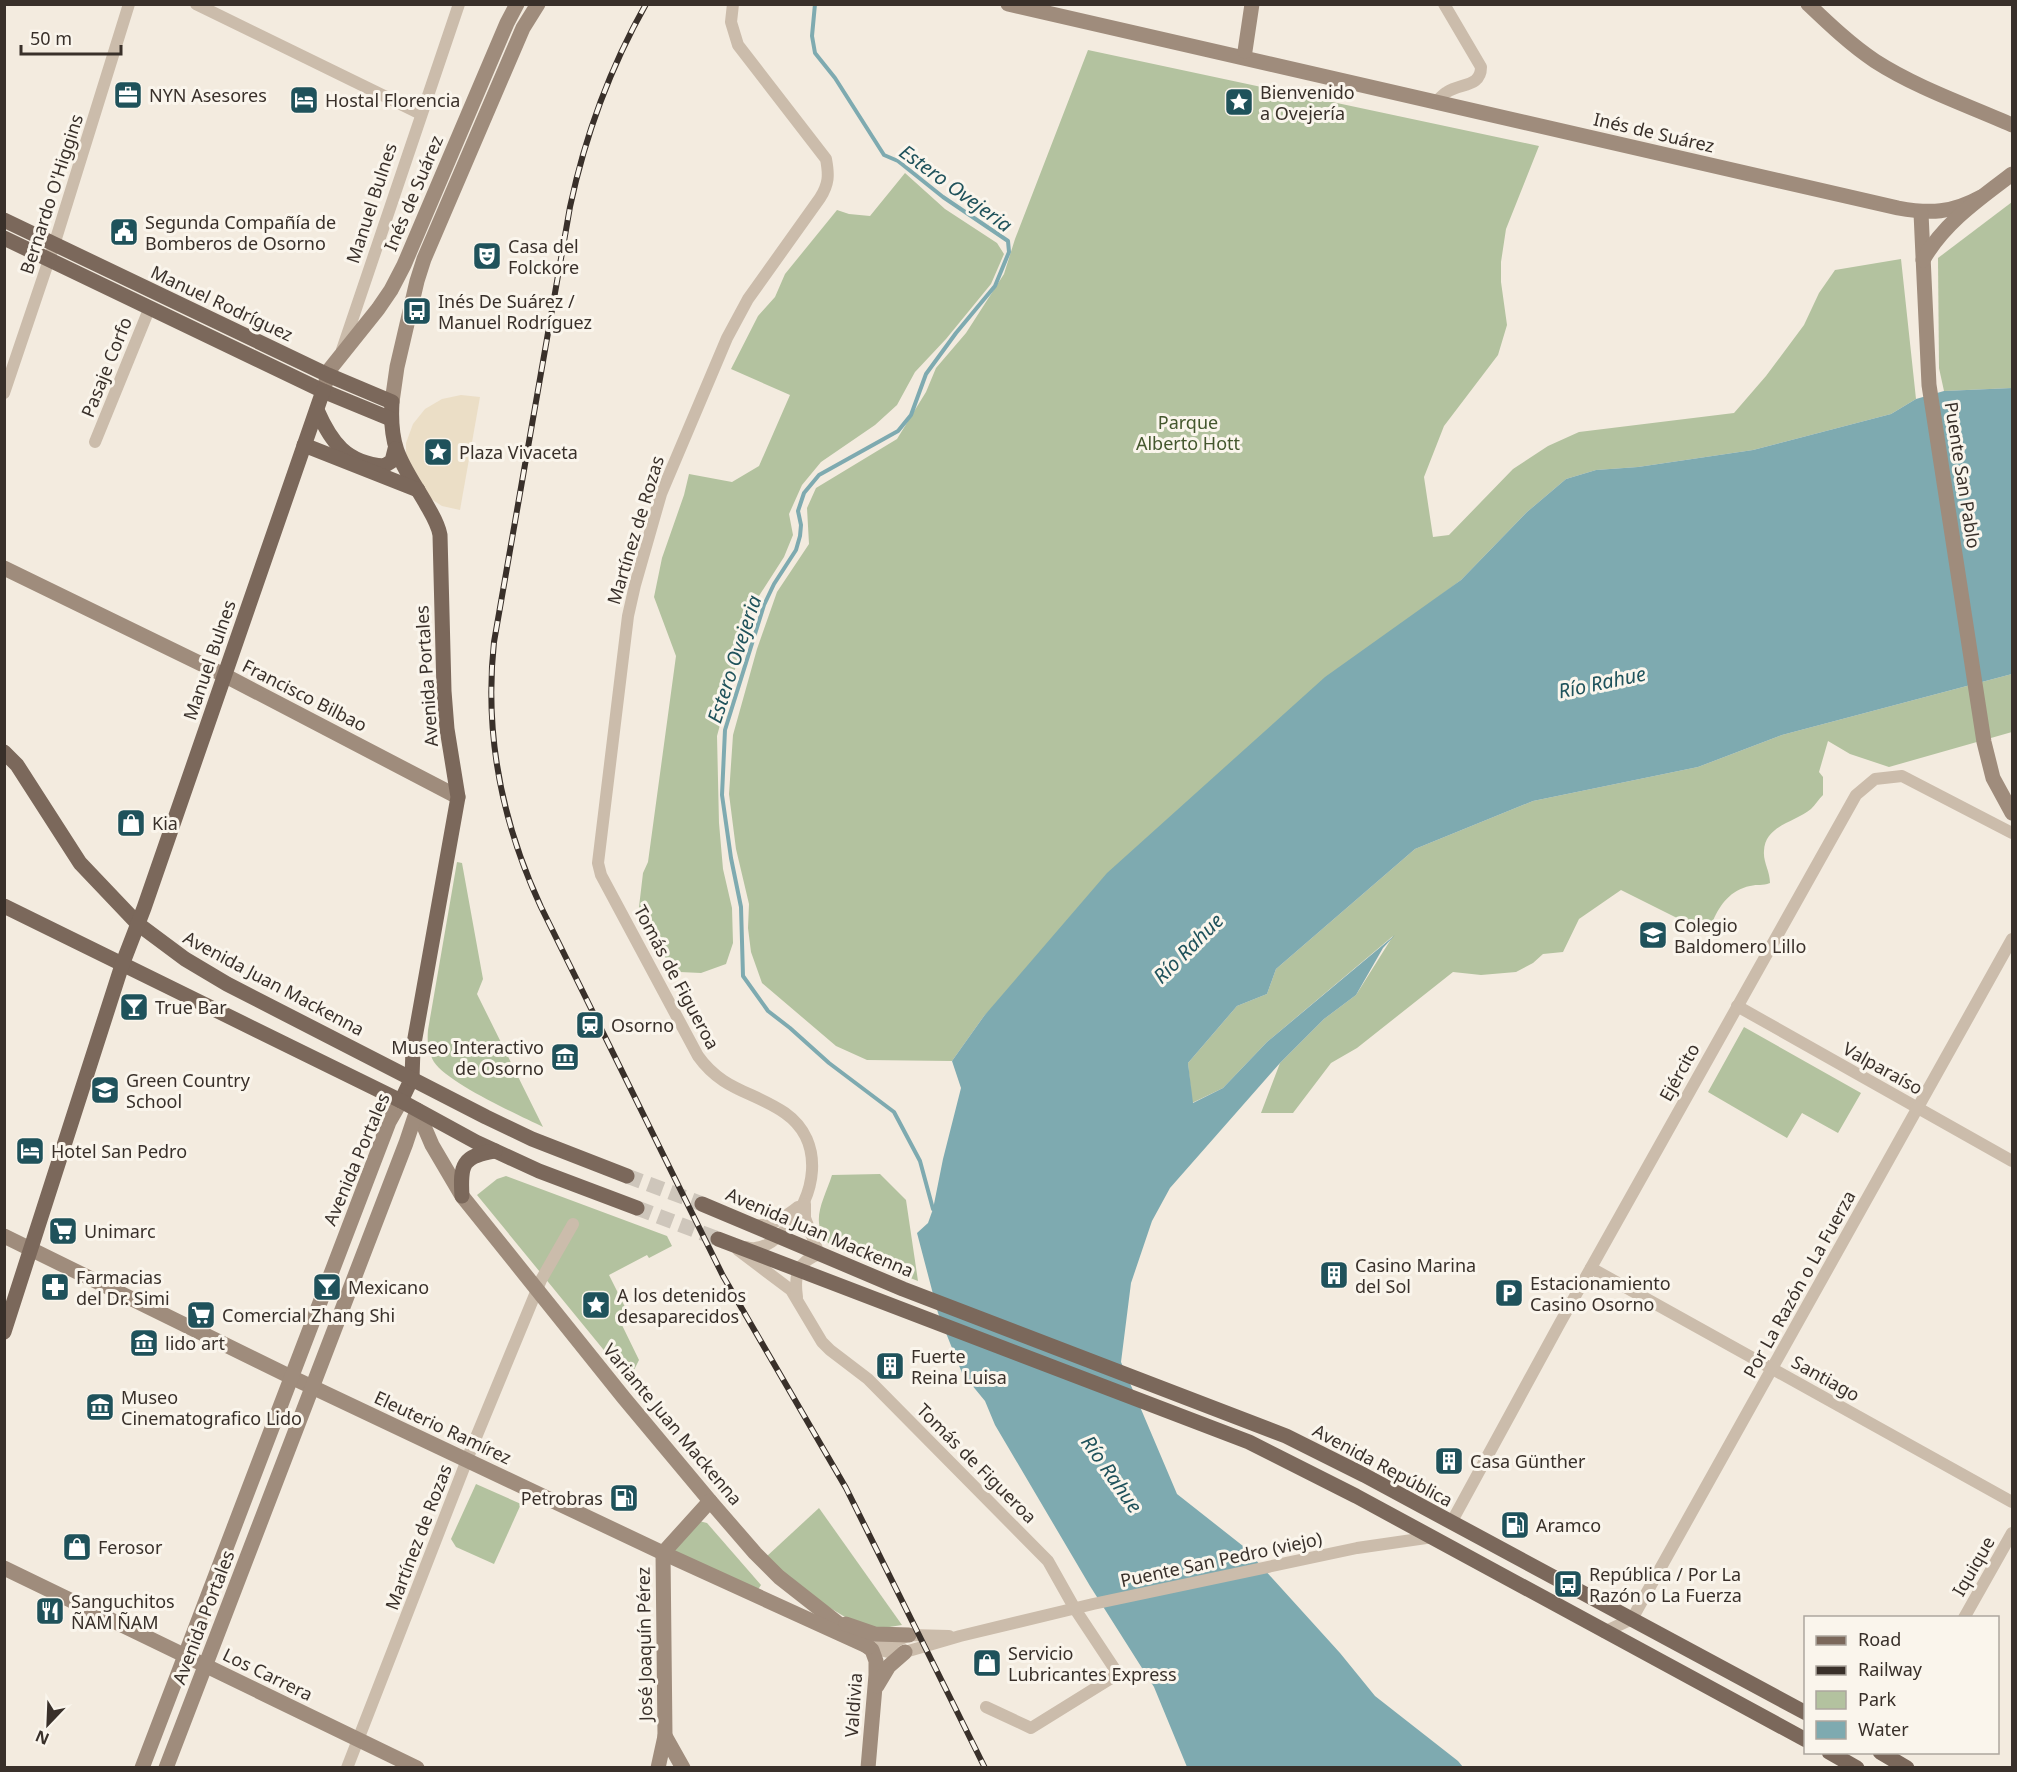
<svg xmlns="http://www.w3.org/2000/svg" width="2017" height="1772" viewBox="0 0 2017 1772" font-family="'Noto Sans',sans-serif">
<rect width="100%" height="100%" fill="#f3ebdf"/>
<g fill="#b3c29f">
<path d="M1088,50L1539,146L1506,229L1501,262V282L1507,325L1498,355L1444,426L1424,477L1433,537L1449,535L1513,469L1548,446L1579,432L1734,413L1766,376L1804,325L1819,293L1835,270L1901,259L1916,399L1891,414L1753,450L1638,467L1596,470L1566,479L1527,512L1461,580L1401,625L984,1016L952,1061L867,1060L836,1046L762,983L751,952L748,928L749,904L736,849L729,794L733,735L757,649L777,592L809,544L807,508L816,488L897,439L926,392L936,368L966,333L1004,274L1015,239Z"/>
<path d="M905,173L945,209L997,243L1004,254L991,284L946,339L915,372L897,405L875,425L821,462L802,485L789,514L793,535L784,557L757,599L738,658L717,736L719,823L723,869L732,908L733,943L726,964L701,973L680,972L663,955L639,907L643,873L648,862L676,656L654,597L662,558L684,495L689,474L732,482L759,466L790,395L731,369L758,316L775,297L785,274L837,210L849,214L870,216Z"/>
<path d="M2012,202V388L1944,391L1939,368L1938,258Z"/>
<path d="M2012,674V732L1889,767L1850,754L1828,741L1819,772L1823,777V795C1819,799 1815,805 1811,809C1794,823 1765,825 1764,851C1763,862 1770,871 1770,883C1762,886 1758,884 1750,886C1731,890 1720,904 1713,921L1695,927L1621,890L1579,919L1563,952L1543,954L1533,963L1516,972L1481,975L1453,972L1357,1048L1331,1063L1293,1113H1261L1280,1063L1324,1019L1356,995L1393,936L1267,1042L1223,1088L1192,1103L1188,1063L1237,1006L1267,994L1276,969L1415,849L1533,801L1698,767L1782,735Z"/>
<path d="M457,862L462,863L483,979L477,994L543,1127C518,1115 448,1083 434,1062C428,1051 427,1042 428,1030Z"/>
<path d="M1744,1027L1861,1093L1838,1133L1802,1113L1787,1138L1708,1092Z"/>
<path d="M880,1174L906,1200L918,1281L833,1248C807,1224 823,1203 832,1175Z"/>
<path d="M506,1176L667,1236L672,1246L649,1258L647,1255L609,1275L630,1317L620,1321L639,1360L634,1370L625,1376L477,1195L497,1179Z"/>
<path d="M476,1484L521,1504L494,1564L456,1547L451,1539Z"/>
<path d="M819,1508L902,1625L883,1628L867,1627L850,1620L802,1591L766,1557Z"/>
<path d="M695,1520L707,1523L761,1585L757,1591L673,1552Z"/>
</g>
<path fill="#ebdec6" d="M461,395L480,397L460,510L442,506L425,495L406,462V443L413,424L425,409L442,399Z"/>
<path fill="#7eaab0" d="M2012,388V674L1782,735L1698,767L1533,801L1415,849L1276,969L1267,994L1237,1006L1188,1063L1193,1103L1223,1088L1267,1042L1395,935L1383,948L1356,995L1324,1019L1280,1063L1170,1188L1152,1221L1131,1283L1121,1362L1177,1494L1243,1546L1340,1653L1375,1696L1458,1761L1463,1767H1187L1154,1687L1090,1586L995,1425L985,1401L962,1373L938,1313L917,1233L928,1223L933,1209L943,1159L961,1088L952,1061L984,1016L1107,873L1325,677L1461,580L1527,512L1566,479L1596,470L1638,467L1753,450L1891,414L1916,399L1944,391Z"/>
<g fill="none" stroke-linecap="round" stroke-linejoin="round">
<path stroke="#7eaab0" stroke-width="4" d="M815,4L812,36L815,53L835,78L884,155L898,161L943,197L1008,241L1009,252L995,286L956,333L926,374L911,415L898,431L819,475L804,493L798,511L801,525L800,536L796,550L774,584L764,605L725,730L722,795L731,858L741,907L743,976L768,1011L790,1028L829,1063L894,1112L920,1161L933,1209"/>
<g stroke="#cec6bb" stroke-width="15" stroke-dasharray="15 8" stroke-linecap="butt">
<path d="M627,1176L702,1204"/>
<path d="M637,1208L718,1239"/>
</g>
<g stroke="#cbbcab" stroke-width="12">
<path d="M196,4L421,114"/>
<path d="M733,4L731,22L738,45L826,159C829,175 829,184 820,198L748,299L727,338L661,494L635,585L628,616L598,863L601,875L698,1056C723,1091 753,1091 785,1113C826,1142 816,1198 785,1230C775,1240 762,1252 746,1247"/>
<path d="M1436,102C1439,99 1443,94 1447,92C1461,83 1481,87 1481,67L1444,4"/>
<path d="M342,350L459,4"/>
<path d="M4,393L54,245L129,4"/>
<path d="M95,442L150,307"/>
<path d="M1737,1006L2012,1161"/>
<path d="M754,1225C773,1227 784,1217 798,1207"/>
<path d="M738,1250L791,1290L822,1342L830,1350L868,1379L1048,1561L1075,1609L1118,1674L1031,1728L986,1707"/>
<path d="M1591,1268L2012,1502"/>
<path d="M797,1297C794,1276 797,1262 819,1254L805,1218V1204"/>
<path d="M1451,1523L1560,1323L1856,795L1875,779L1902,776L2012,833"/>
<path d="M1964,1618L2012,1533"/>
<path d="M1604,1632L1632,1619L2012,939"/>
<path d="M869,1647L892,1653L905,1652L960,1636L1093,1604L1357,1548L1433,1537"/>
<path d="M873,1647L890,1644L909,1635L949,1636"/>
<path d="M347,1768L472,1447L541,1280L573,1224"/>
</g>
<g stroke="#9f8c7c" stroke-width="15">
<path d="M1008,4L1898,208C1930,214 1952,213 1981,197"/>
<path d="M1808,4C1829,24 1851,45 1875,61C1917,88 1967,105 2012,125"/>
<path d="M1245,51L1252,4"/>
<path d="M1921,213L1929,385L1984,742L1993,778L2012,813"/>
<path d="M1923,260C1944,223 1979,199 2012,174"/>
<path d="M323,391L330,369L378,309L391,290L404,265L507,23L517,4"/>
<path d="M392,402L397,367L417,281L424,259L523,28L538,4"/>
<path d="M4,568L224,675L458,797"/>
<path d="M417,1110L432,1145L462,1196L624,1398L710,1501L755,1553L779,1577L872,1650L876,1661V1675L868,1768"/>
<path d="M4,1236L291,1377L663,1553L869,1647"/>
<path d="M4,1568L417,1768"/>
<path d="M846,1624L875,1634L909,1635"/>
<path d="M877,1686L889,1666L905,1652"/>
<path d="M665,1736L683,1768"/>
<path d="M142,1768L389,1122L401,1101"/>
<path d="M166,1768L406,1143L417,1110"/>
<path d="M658,1768L665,1736L663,1553L710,1501"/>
</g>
<g stroke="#7b685b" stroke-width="15">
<path d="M4,220L328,375L392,402C389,450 402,463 425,502C431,513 438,523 440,535L444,691L447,729L458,797L413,1049L412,1078L401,1101"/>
<path d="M4,238L323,391L391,419"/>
<path d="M317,410C331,442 346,463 384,466L392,461L395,449"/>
<path d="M304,445L418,490"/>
<path d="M4,752L17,765L80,863L138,924L185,959L227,984L486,1117L532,1139L627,1176"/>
<path d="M4,906L401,1101L476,1142L539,1171L637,1208"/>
<path d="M462,1196C460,1165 462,1156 495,1151"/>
<path d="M702,1204L903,1289L1286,1436L1364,1475L1806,1713"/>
<path d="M718,1239L1249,1442L1356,1496L1806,1740"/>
<path d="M4,1332L122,965L144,908L323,391"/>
<path d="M1829,1752L1857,1768"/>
<path d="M1880,1752L1907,1768"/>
</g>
<g stroke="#39302a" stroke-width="6">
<path id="rail" d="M646,4C610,68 585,136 570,207L494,642C484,735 502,823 541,907L723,1276L846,1488L985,1768"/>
</g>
<use href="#rail" stroke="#faf5ec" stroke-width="4" stroke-dasharray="11" stroke-linecap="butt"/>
</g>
<defs>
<g id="office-square" transform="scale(1.5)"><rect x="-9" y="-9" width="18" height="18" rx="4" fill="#1f525b" stroke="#faf5ec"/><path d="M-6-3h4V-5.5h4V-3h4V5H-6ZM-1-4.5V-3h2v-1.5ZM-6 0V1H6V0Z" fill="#fff"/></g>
<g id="hotel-square" transform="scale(1.5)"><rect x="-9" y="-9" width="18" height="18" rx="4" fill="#1f525b" stroke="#faf5ec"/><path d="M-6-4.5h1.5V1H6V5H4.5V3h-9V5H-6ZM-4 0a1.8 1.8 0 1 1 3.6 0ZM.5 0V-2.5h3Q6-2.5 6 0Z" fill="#fff"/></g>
<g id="sight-square" transform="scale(1.5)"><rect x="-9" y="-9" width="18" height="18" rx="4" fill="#1f525b" stroke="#faf5ec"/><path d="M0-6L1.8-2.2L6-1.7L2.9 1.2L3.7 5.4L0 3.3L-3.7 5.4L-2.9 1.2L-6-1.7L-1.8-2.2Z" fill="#fff"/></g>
<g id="civic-square" transform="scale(1.5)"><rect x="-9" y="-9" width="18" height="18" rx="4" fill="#1f525b" stroke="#faf5ec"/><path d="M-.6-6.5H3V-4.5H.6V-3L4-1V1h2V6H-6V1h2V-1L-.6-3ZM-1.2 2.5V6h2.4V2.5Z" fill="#fff"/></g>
<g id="theatre-square" transform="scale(1.5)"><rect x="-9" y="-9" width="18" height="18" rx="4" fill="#1f525b" stroke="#faf5ec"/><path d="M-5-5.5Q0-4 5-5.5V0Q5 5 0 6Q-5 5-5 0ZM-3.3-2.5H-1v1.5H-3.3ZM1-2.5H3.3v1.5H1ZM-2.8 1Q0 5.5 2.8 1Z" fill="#fff"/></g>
<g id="bus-square" transform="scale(1.5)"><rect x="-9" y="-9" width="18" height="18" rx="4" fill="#1f525b" stroke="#faf5ec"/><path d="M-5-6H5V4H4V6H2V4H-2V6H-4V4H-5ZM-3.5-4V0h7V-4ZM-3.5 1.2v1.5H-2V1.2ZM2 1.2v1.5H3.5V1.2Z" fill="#fff"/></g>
<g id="shop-square" transform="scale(1.5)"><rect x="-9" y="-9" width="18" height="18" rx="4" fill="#1f525b" stroke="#faf5ec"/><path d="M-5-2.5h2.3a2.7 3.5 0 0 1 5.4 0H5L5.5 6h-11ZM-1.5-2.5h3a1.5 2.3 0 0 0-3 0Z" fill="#fff"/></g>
<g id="school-square" transform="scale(1.5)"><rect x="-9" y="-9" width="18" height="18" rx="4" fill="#1f525b" stroke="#faf5ec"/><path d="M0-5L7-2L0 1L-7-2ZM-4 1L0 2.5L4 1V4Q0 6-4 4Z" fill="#fff"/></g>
<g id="bar-square" transform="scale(1.5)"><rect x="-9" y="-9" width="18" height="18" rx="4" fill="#1f525b" stroke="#faf5ec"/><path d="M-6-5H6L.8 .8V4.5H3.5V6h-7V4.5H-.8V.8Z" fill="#fff"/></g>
<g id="station-square" transform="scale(1.5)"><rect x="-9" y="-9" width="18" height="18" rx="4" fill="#1f525b" stroke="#faf5ec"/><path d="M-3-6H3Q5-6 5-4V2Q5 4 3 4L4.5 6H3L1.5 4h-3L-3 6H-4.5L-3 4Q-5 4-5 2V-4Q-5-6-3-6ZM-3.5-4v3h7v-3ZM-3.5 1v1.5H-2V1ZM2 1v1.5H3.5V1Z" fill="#fff"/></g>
<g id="museum-square" transform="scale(1.5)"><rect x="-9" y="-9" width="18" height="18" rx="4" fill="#1f525b" stroke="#faf5ec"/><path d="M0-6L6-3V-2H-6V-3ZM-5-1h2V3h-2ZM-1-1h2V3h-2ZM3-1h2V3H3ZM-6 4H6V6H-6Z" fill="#fff"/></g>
<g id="supermarket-square" transform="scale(1.5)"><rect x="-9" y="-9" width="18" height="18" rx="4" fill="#1f525b" stroke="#faf5ec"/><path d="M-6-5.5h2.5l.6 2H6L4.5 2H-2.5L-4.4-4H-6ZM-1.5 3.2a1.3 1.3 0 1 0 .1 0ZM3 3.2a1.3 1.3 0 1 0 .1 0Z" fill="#fff"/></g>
<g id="building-square" transform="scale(1.5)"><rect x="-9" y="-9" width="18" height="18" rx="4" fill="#1f525b" stroke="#faf5ec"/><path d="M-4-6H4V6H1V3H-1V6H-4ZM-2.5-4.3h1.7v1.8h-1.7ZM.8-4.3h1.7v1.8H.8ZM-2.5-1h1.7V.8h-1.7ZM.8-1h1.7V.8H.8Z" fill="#fff"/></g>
<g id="pharmacy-square" transform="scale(1.5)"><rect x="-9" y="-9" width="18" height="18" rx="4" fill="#1f525b" stroke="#faf5ec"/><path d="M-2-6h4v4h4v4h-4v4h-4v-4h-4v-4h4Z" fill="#fff"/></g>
<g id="parking-square" transform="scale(1.5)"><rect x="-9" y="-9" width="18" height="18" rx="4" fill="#1f525b" stroke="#faf5ec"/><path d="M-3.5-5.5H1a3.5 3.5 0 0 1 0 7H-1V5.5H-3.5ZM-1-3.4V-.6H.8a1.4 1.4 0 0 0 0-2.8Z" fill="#fff"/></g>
<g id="fuel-square" transform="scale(1.5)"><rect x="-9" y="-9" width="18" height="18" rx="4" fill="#1f525b" stroke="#faf5ec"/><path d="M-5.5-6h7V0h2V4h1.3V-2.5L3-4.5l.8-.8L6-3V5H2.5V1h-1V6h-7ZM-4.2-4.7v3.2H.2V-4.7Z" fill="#fff"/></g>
<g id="restaurant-square" transform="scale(1.5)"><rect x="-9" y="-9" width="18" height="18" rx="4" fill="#1f525b" stroke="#faf5ec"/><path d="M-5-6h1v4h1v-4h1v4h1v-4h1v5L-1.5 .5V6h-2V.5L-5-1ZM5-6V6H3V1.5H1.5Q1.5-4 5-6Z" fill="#fff"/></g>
</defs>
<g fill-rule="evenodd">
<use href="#office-square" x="128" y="95"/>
<use href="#hotel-square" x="304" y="100"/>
<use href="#sight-square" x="1239" y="102"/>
<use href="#civic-square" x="124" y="232"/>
<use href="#theatre-square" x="487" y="256"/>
<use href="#bus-square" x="417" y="311"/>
<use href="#sight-square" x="438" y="452"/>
<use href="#shop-square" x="131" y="823"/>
<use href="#school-square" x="1653" y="935"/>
<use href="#bar-square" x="134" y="1007"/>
<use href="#station-square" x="590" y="1025"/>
<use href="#museum-square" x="565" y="1057"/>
<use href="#school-square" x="105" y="1090"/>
<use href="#hotel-square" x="30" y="1151"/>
<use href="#supermarket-square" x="63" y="1231"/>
<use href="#building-square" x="1334" y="1275"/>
<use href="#pharmacy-square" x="55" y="1287"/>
<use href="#bar-square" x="327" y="1287"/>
<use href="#parking-square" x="1509" y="1293"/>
<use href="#sight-square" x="596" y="1305"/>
<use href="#supermarket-square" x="201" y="1315"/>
<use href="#museum-square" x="144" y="1343"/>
<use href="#building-square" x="890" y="1366"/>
<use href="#museum-square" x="100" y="1407"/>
<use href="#building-square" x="1449" y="1461"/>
<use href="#fuel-square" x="624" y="1498"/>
<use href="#fuel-square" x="1515" y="1525"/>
<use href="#shop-square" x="77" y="1547"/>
<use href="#bus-square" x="1568" y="1584"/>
<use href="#restaurant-square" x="50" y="1611"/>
<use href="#shop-square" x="987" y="1663"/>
</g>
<g text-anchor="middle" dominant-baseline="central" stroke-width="6" stroke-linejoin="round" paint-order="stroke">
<g font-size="18" fill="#39302a" stroke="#faf5ec" text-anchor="start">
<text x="1260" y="92">Bienvenido<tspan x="1260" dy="21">a Ovejería</tspan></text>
<text x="149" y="95">NYN Asesores</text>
<text x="325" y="100">Hostal Florencia</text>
<text x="145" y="222">Segunda Compañía de<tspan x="145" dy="21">Bomberos de Osorno</tspan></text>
<text x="508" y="246">Casa del<tspan x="508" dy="21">Folckore</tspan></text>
<text x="438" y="301">Inés De Suárez /<tspan x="438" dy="21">Manuel Rodríguez</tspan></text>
<text x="459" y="452">Plaza Vivaceta</text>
<text x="152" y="823">Kia</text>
<text x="1674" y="925">Colegio<tspan x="1674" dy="21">Baldomero Lillo</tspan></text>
<text x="155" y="1007">True Bar</text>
<text x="611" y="1025">Osorno</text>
<text x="544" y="1047" text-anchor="end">Museo Interactivo<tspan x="544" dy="21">de Osorno</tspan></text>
<text x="126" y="1080">Green Country<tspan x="126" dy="21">School</tspan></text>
<text x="51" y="1151">Hotel San Pedro</text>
<text x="84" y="1231">Unimarc</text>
<text x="1355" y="1265">Casino Marina<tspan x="1355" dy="21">del Sol</tspan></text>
<text x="76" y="1277">Farmacias<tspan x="76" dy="21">del Dr. Simi</tspan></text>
<text x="1530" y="1283">Estacionamiento<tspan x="1530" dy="21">Casino Osorno</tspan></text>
<text x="348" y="1287">Mexicano</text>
<text x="617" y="1295">A los detenidos<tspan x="617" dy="21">desaparecidos</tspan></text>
<text x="222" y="1315">Comercial Zhang Shi</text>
<text x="165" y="1343">lido art</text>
<text x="911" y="1356">Fuerte<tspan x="911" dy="21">Reina Luisa</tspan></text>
<text x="121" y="1397">Museo<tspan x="121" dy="21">Cinematografico Lido</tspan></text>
<text x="1470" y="1461">Casa Günther</text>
<text x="603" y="1498" text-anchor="end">Petrobras</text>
<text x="1536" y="1525">Aramco</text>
<text x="98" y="1547">Ferosor</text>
<text x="1589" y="1574">República / Por La<tspan x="1589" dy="21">Razón o La Fuerza</tspan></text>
<text x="71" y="1601">Sanguchitos<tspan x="71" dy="21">ÑAM ÑAM</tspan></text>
<text x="1008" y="1653">Servicio<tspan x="1008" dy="21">Lubricantes Express</tspan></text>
</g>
<g font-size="18" fill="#39302a" stroke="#faf5ec">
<text transform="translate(1654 132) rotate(13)">Inés de Suárez</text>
<text transform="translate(413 193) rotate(-67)">Inés de Suárez</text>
<text transform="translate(51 194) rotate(-72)">Bernardo O'Higgins</text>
<text transform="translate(371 203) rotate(-72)">Manuel Bulnes</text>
<text transform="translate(222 303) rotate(25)">Manuel Rodríguez</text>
<text transform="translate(106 367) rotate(-68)">Pasaje Corfo</text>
<text transform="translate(1963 475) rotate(81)">Puente San Pablo</text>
<text transform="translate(635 530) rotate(-73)">Martínez de Rozas</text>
<text transform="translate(209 660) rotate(-71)">Manuel Bulnes</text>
<text transform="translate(426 676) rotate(-94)">Avenida Portales</text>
<text transform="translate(305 695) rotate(27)">Francisco Bilbao</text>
<text transform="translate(677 977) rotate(62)">Tomás de Figueroa</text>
<text transform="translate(274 983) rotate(28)">Avenida Juan Mackenna</text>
<text transform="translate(1883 1068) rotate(29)">Valparaíso</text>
<text transform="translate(1679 1072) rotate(-61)">Ejército</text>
<text transform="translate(356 1159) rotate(-67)">Avenida Portales</text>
<text transform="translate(820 1232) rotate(23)">Avenida Juan Mackenna</text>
<text transform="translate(1799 1284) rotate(-61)">Por La Razón o La Fuerza</text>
<text transform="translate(1826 1378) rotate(29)">Santiago</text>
<text transform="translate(673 1424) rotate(50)">Variante Juan Mackenna</text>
<text transform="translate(443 1427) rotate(25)">Eleuterio Ramírez</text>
<text transform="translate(977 1463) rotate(45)">Tomás de Figueroa</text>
<text transform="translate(1383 1465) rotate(28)">Avenida República</text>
<text transform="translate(418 1537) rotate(-69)">Martínez de Rozas</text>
<text transform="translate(1221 1559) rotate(-12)">Puente San Pedro (viejo)</text>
<text transform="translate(1973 1566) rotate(-60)">Iquique</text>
<text transform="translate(203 1617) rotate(-69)">Avenida Portales</text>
<text transform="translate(644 1644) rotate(-91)">José Joaquín Pérez</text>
<text transform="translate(268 1674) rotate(26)">Los Carrera</text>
<text transform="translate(853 1705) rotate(-86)">Valdivia</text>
</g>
<g font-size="18" fill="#44572e" stroke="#faf5ec">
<text x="1188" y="422">Parque<tspan x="1188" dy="21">Alberto Hott</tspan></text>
</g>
<g font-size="20" font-style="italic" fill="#1f525b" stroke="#faf5ec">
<text transform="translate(956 188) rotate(36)">Estero Ovejeria</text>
<text transform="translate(734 659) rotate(-72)">Estero Ovejeria</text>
<text transform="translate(1602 682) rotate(-12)">Río Rahue</text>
<text transform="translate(1188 948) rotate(-45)">Río Rahue</text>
<text transform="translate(1112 1474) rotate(55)">Río Rahue</text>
</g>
</g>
<rect width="2017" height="1772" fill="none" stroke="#39302a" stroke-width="12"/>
<rect x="1804" y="1616" width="195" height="138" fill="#faf5ec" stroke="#ada69e" stroke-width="1.5"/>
<rect x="1816" y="1636" width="30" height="9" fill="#7b685b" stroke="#ada69e" stroke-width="1.5"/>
<text x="1858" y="1646" font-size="18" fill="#39302a">Road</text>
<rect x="1816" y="1666" width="30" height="9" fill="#39302a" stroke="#ada69e" stroke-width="1.5"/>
<text x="1858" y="1676" font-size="18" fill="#39302a">Railway</text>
<rect x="1816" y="1691" width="30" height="18" fill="#b3c29f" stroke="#ada69e" stroke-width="1.5"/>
<text x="1858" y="1706" font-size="18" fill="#39302a">Park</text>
<rect x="1816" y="1721" width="30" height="18" fill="#7eaab0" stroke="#ada69e" stroke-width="1.5"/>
<text x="1858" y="1736" font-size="18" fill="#39302a">Water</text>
<g transform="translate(48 1724) rotate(203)" stroke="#faf5ec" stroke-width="4.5" paint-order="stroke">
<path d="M0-4.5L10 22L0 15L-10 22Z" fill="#39302a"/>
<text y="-9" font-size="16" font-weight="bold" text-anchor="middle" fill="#39302a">N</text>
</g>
<path d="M21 45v9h100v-9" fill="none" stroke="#39302a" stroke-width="3"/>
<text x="30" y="45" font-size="18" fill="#39302a" stroke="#faf5ec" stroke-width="4.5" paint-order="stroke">50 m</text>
</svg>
